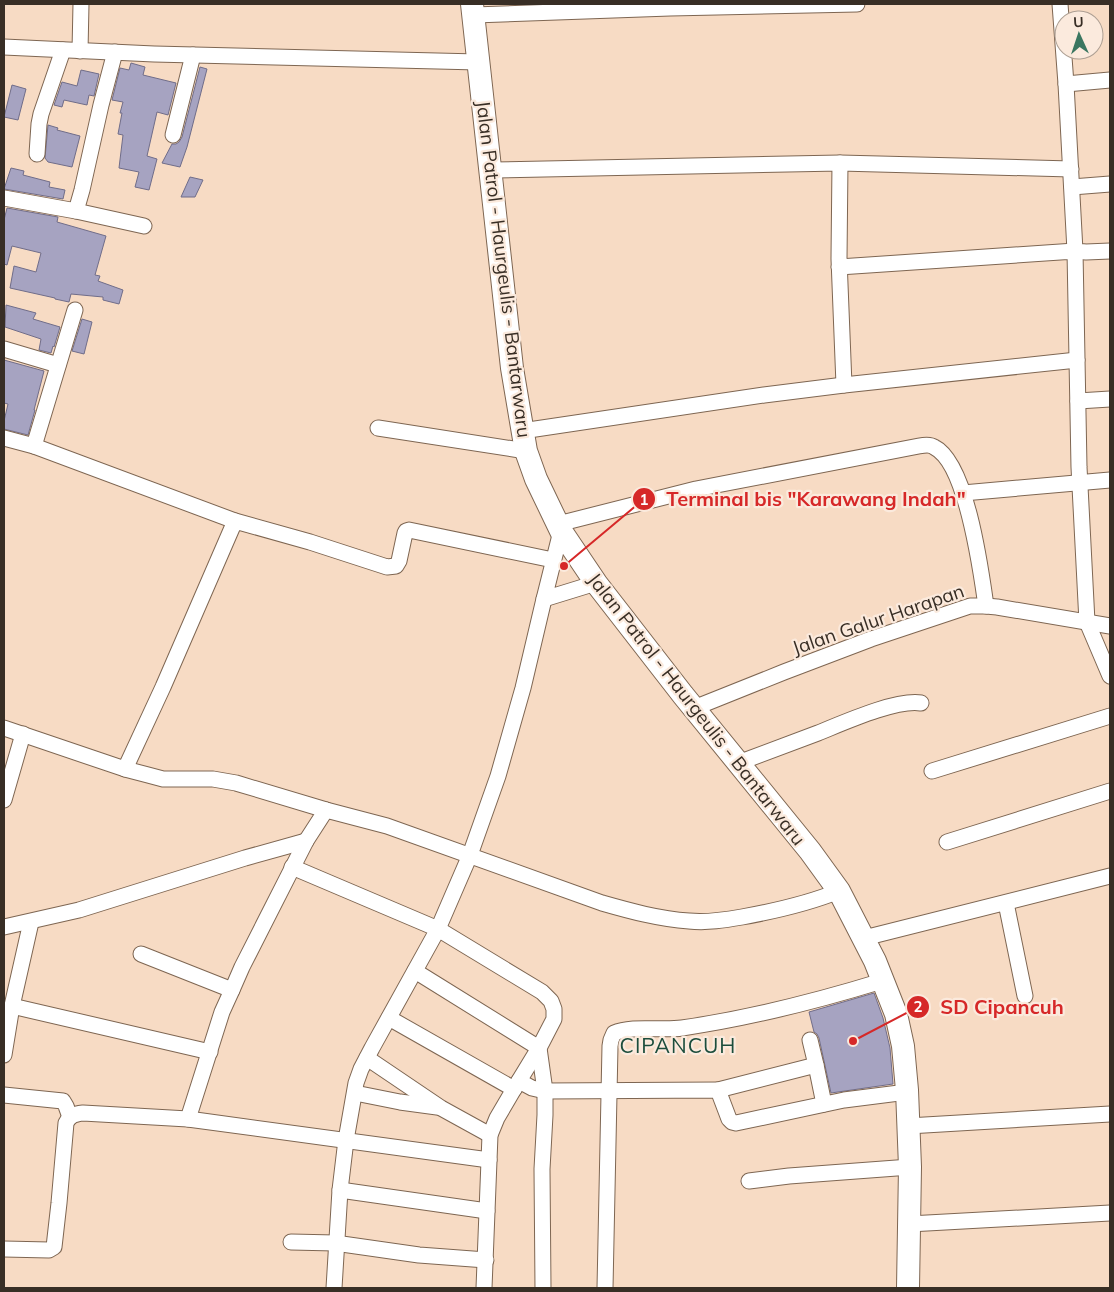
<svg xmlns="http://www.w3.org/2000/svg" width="1114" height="1292" viewBox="0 0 1114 1292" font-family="Mulish,sans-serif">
<rect width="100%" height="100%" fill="#f7dbc4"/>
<g fill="#a6a3c1" stroke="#706d89">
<path d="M131,63L145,67L143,75L176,83L168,115L157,112L147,156L157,159L149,190L135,187L139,172L119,168L123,135L118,134L122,113H120L123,102L112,100L120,68L129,70Z"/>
<path d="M200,67L207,69L187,147L180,167L162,163L172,144H176L179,142L182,137Z"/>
<path d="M81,70L99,74L94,96L89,95L87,105L64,100L62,107L54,105L62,82L77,86Z"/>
<path d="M12,85L26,89L18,120L4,117Z"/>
<path d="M48,125L58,128L57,130L80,136L72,167L48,162L45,158Z"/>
<path d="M11,168L24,171L23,175L50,182L49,187L65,190L63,199L4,189Z"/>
<path d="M190,177L203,180L195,197H181Z"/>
<path d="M7,208L58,217L57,222L106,236L95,275L100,276L98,281L123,290L119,304L103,300V297L71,294L69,302L55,299V298L10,288L14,266L36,272L41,253L12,246L7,265L4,264V220Z"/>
<path d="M6,305L36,313L33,319L60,327L54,347L53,346L51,353L39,350L41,339L5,327Z"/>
<path d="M82,319L92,322L84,354L72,351Z"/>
<path d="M4,360L44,371L34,410H35L28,435L4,429V421L8,404L4,403Z"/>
<path d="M874,993L883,1018L890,1048L893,1084L831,1093L819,1038L817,1034L814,1032L809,1012Z"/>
</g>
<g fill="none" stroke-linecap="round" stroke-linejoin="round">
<g stroke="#7e6652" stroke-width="17">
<g id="minor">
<path d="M1060,4L1066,84L1075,251L1086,252L1110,251"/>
<path d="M474,15L670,8L857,4"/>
<path d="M4,47L154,54L478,62"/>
<path d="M80,51L81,4"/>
<path d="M1066,84L1110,80"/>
<path d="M173,135L193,55"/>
<path d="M37,154L39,124L41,114L63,50"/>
<path d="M840,163L839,259L844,385"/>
<path d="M492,170L840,163L1071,169"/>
<path d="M1072,187L1110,184"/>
<path d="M4,198L76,211L82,190L101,105L115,52"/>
<path d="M76,211L144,226"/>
<path d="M839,267L1075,251L1079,467L1087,622L1110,676"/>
<path d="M4,349L58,365"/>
<path d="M1078,401L1110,399"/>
<path d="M378,428L526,451"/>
<path d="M522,431L764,395L844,385L1077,360"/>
<path d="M4,438L34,446L75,310"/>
<path d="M34,446L235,521"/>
<path d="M963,493L1110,480"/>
<path d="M558,524L696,489L919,446C924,445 930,444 934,447C967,463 981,571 986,606"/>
<path d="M561,531L544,599L596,583"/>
<path d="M694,708L784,672L871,639L970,606H986L997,607L1110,626"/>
<path d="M4,728L125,769L148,775L163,779H213L236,783L326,810L387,826L602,903C630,911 659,919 689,921C707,923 725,920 742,917C775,911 807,904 839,891"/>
<path d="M738,763C765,753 792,743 818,733C843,723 896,699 921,703"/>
<path d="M125,769L163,687L235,521L310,542L387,567L396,566L399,561L405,533L406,531L409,530L553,560"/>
<path d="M932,771L1110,716"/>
<path d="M4,800L23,734"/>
<path d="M947,842L1110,791"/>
<path d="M292,867L438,929L542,992L551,1001L554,1009V1019L539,1048L514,1089"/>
<path d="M1006,903L1025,996"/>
<path d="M4,927L79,910L245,858L306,841"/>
<path d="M864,938L1110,876"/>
<path d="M141,954L232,990"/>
<path d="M415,971L539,1048L545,1091V1115L542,1169L543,1288"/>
<path d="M12,1006L210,1052"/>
<path d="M389,1018L514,1089L497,1118L490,1135L484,1288"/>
<path d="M810,1040L816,1065"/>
<path d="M4,1055L12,1006L31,922"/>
<path d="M367,1058L441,1108L490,1135"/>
<path d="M519,1081L532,1088L545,1091L718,1090L729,1119L732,1122L736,1123L844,1100L907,1092"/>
<path d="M718,1090L816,1065L824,1104"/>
<path d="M355,1093L400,1102L437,1107"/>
<path d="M4,1095L63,1101L66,1106L70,1117"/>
<path d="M188,1119L222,1012L232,990L242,967L306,841L326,810"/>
<path d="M908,1126L1110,1114"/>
<path d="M749,1181L789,1176L910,1167"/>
<path d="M340,1190L487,1211"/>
<path d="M909,1224L1110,1213"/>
<path d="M291,1242L335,1243L419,1255L486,1260"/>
<path d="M4,1249L49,1250L54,1247L59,1203L66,1123C70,1115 75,1114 83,1113L188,1119L489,1160"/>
<path d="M334,1288L340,1190L346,1140L356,1083L361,1069L372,1048L438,929L470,855L498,776L523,688L544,599"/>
<path d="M605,1288L610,1046L611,1040L614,1033C632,1025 662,1031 682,1028C750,1018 817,1001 882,981"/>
</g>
</g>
<g stroke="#7e6652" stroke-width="24">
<path id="primary" d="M472,4L512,368L526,451L536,479L561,531L596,583L683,695L810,851L839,891L875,961L896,1014L903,1046L907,1090L910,1167L908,1288"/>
</g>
<use href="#minor" stroke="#fff" stroke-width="15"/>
<use href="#primary" stroke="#fff" stroke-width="22"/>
</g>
<g text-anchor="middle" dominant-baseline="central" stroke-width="4.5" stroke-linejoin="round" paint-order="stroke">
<g font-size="19" fill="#382e25" stroke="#fbeadd">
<text transform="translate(504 269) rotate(83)">Jalan Patrol - Haurgeulis - Bantarwaru</text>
<text transform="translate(878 619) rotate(-19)">Jalan Galur Harapan</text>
<text transform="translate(697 709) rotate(52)">Jalan Patrol - Haurgeulis - Bantarwaru</text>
</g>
<g font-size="21" letter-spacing="1" fill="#1c4d3c" stroke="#fbeadd">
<text x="678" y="1045">CIPANCUH</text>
</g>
</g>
<path fill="none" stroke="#d62828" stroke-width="2" d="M564 566L644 499M853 1041L918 1007"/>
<g fill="#d62828" stroke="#fbeadd" stroke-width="2">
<circle cx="564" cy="566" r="5"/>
<circle cx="853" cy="1041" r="5"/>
<circle cx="644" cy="499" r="12"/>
<circle cx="918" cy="1007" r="12"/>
</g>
<g font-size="15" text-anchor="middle" font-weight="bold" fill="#fff">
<text x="644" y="505">1</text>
<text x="918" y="1012">2</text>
</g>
<g font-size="20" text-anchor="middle" font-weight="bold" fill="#d62828" stroke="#fbeadd" stroke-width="4.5" stroke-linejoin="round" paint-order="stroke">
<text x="816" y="506">Terminal bis "Karawang Indah"</text>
<text x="1002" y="1014">SD Cipancuh</text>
</g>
<rect width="1114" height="1292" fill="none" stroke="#382e25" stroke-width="10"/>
<g transform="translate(1079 35) rotate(357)"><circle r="24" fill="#fbeadd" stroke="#ad9f93"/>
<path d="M0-4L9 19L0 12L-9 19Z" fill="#3a7660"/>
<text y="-8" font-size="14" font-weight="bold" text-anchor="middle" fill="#382e25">U</text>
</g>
</svg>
